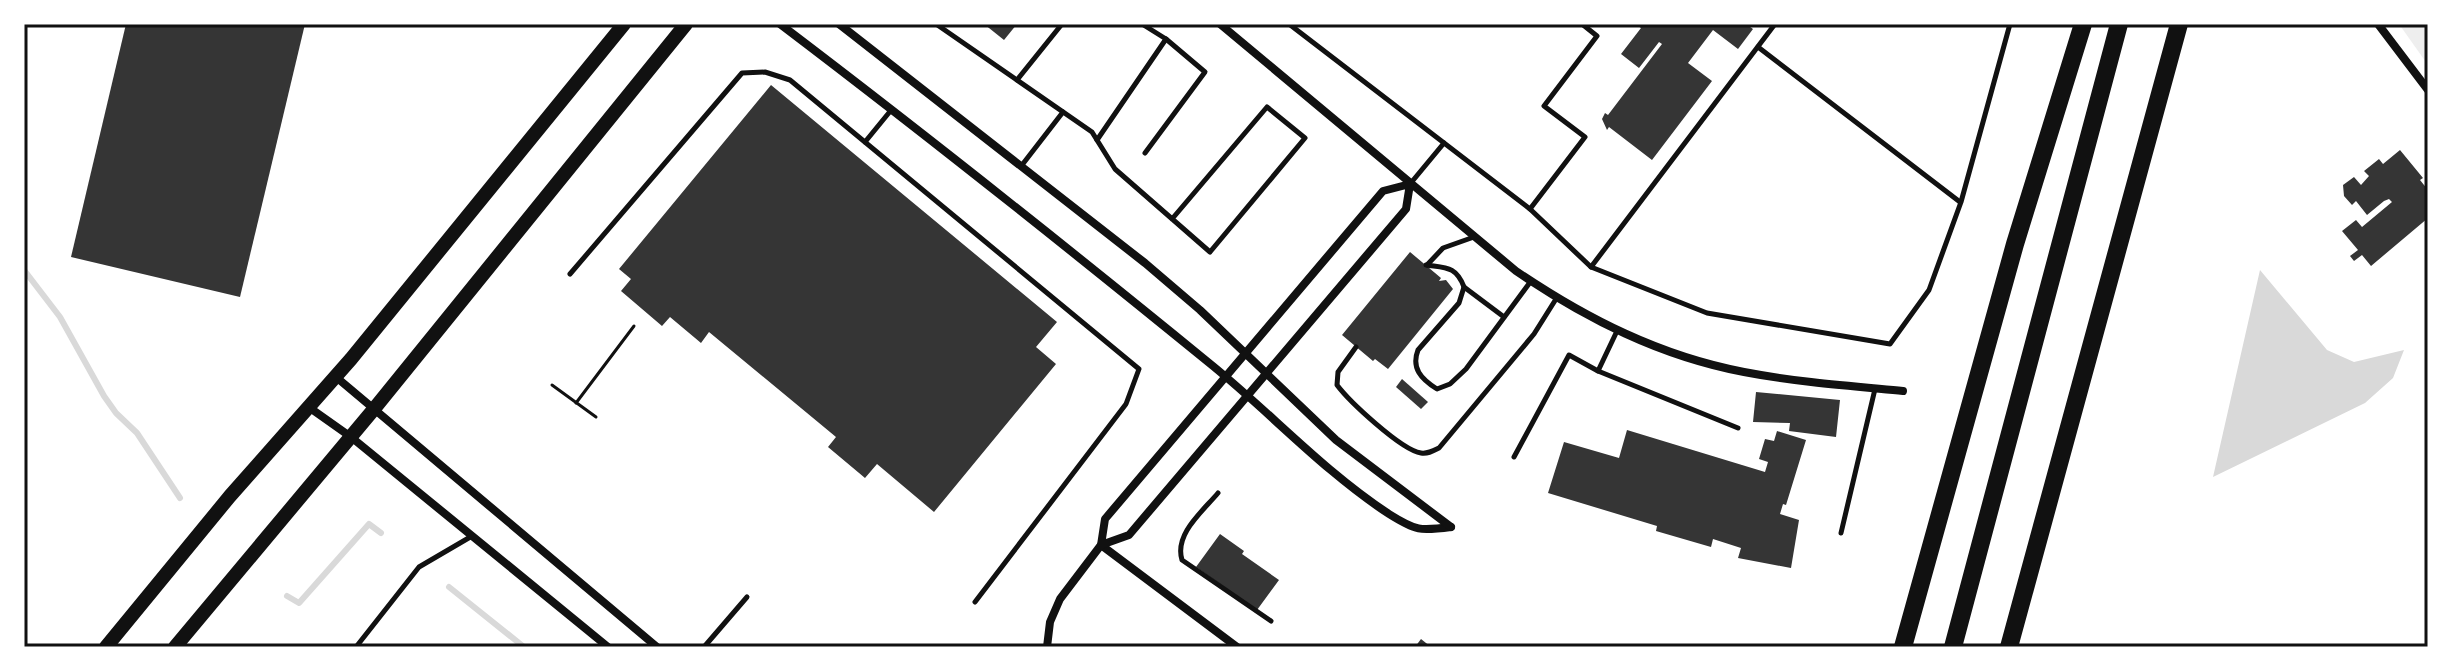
<svg xmlns="http://www.w3.org/2000/svg" width="2452" height="671" viewBox="0 0 2452 671" font-family="'PT Sans',sans-serif">
<rect width="100%" height="100%" fill="#fff"/>
<path fill="#eee" d="M2399,24H2428V65Z"/>
<path fill="#d9d9d9" d="M2260,270L2327,350L2354,362L2404,350L2393,378L2365,403L2213,477Z"/>
<g fill="none" stroke-linecap="round" stroke-linejoin="round">
<g stroke="#d9d9d9" stroke-width="6">
<path d="M24,270L60,317L104,396L116,413L137,433L180,498"/>
<path d="M449,587L524,647"/>
<path d="M287,596L299,603L369,524L381,533"/>
</g>
</g>
<g fill="#353535">
<path d="M126,24H305L240,297L71,257Z"/>
<path d="M984,24H1017L1004,40Z"/>
<path d="M1635,24H1746L1753,29L1738,49L1713,30L1688,63L1712,81L1652,160L1609,127L1607,130L1602,119L1605,113L1608,115L1662,44L1659,42L1639,68L1621,54L1641,28Z"/>
<path d="M771,85L1057,322L1036,347L1056,364L934,512L877,464L865,478L828,447L836,437L709,332L701,343L670,317L662,326L621,291L631,279L619,269Z"/>
<path d="M2400,150L2423,178L2420,180L2428,190V218L2371,266L2362,255L2354,261L2350,256L2358,250L2342,231L2356,220L2362,227L2392,202L2389,199L2384,201L2367,215L2356,201L2352,205L2344,196L2343,185L2354,177L2361,185L2369,176L2364,171L2379,159L2383,164Z"/>
<path d="M1410,252L1441,278L1439,281L1446,280L1453,289L1388,369L1375,359L1373,361L1342,335Z"/>
<path d="M1402,379L1428,402L1421,409L1396,387Z"/>
<path d="M1756,392L1840,400L1836,437L1789,431L1790,423L1753,422Z"/>
<path d="M1627,430L1765,472L1768,462L1759,459L1765,439L1774,441L1777,431L1806,440L1786,505L1783,504L1780,514L1799,520L1791,568L1738,558L1741,548L1713,539L1711,547L1656,531L1657,526L1548,493L1564,442L1619,458Z"/>
<path d="M1220,534L1244,551L1242,554L1279,580L1257,610L1196,567Z"/>
<path d="M1421,639L1431,647H1415Z"/>
</g>
<g fill="none" stroke-linecap="round" stroke-linejoin="round">
<g stroke="#111" stroke-width="3">
<path d="M552,385L596,417"/>
<path d="M576,403L634,326"/>
</g>
<g stroke="#111" stroke-width="5">
<path d="M936,24L1092,132L1115,169L1210,252L1305,138L1267,107L1172,219"/>
<path d="M1289,24L1530,209L1585,137L1544,106L1597,36L1582,24"/>
<path d="M1758,47L1960,202"/>
<path d="M1017,80L1062,24"/>
<path d="M1097,140L1166,39L1142,24"/>
<path d="M865,142L892,109"/>
<path d="M1145,153L1205,72L1166,39"/>
<path d="M1022,165L1063,112"/>
<path d="M1410,184L1444,143"/>
<path d="M1530,209L1591,267L1707,313L1890,344L1929,290L1961,202L2010,24"/>
<path d="M1426,265C1446,268 1456,266 1464,287L1459,303L1418,350C1411,368 1421,379 1437,389L1450,384L1466,369L1531,281"/>
<path d="M1427,265L1443,248L1474,237"/>
<path d="M1591,267L1775,24"/>
<path d="M570,274L742,73L765,72L790,80L1139,369L1126,404L975,602"/>
<path d="M1464,287L1504,317"/>
<path d="M1356,347L1338,372L1337,385C1349,401 1401,450 1421,453C1428,454 1433,451 1439,448L1534,334L1556,299"/>
<path d="M1598,371L1738,428"/>
<path d="M1514,457L1569,355L1598,371L1617,331"/>
<path d="M1218,493C1203,511 1174,534 1182,560L1271,621"/>
<path d="M1841,533L1875,389"/>
<path d="M356,647L419,567L472,536"/>
<path d="M704,647L747,597"/>
</g>
<g stroke="#111" stroke-width="8">
<path d="M780,24C925,134 1067,247 1208,362C1269,411 1322,470 1389,514C1416,531 1420,531 1451,527"/>
<path d="M839,24L1145,263L1200,310L1336,440L1451,527"/>
<path d="M1220,24L1516,271C1587,319 1660,356 1744,372C1796,382 1850,386 1903,391"/>
<path d="M2378,24L2428,90"/>
<path d="M336,377L657,647"/>
<path d="M310,408L351,437L608,647"/>
<path d="M1101,545L1237,647"/>
<path d="M1047,647L1050,622L1060,599L1101,545L1105,519L1383,191L1410,184L1406,209L1129,535L1101,545"/>
</g>
<g stroke="#111" stroke-width="14">
<path d="M106,647L230,496L351,359L624,24"/>
<path d="M175,647L374,409L686,24"/>
</g>
<g stroke="#111" stroke-width="18">
<path d="M1903,647L2015,244L2083,24"/>
<path d="M1953,647L2119,24"/>
<path d="M2009,647L2179,24"/>
</g>
</g>
<rect width="2452" height="671" fill="none" stroke="#ffffff" stroke-width="52"/>
<rect x="26" y="26" width="2400" height="619" fill="none" stroke="#111" stroke-width="3"/>
</svg>
